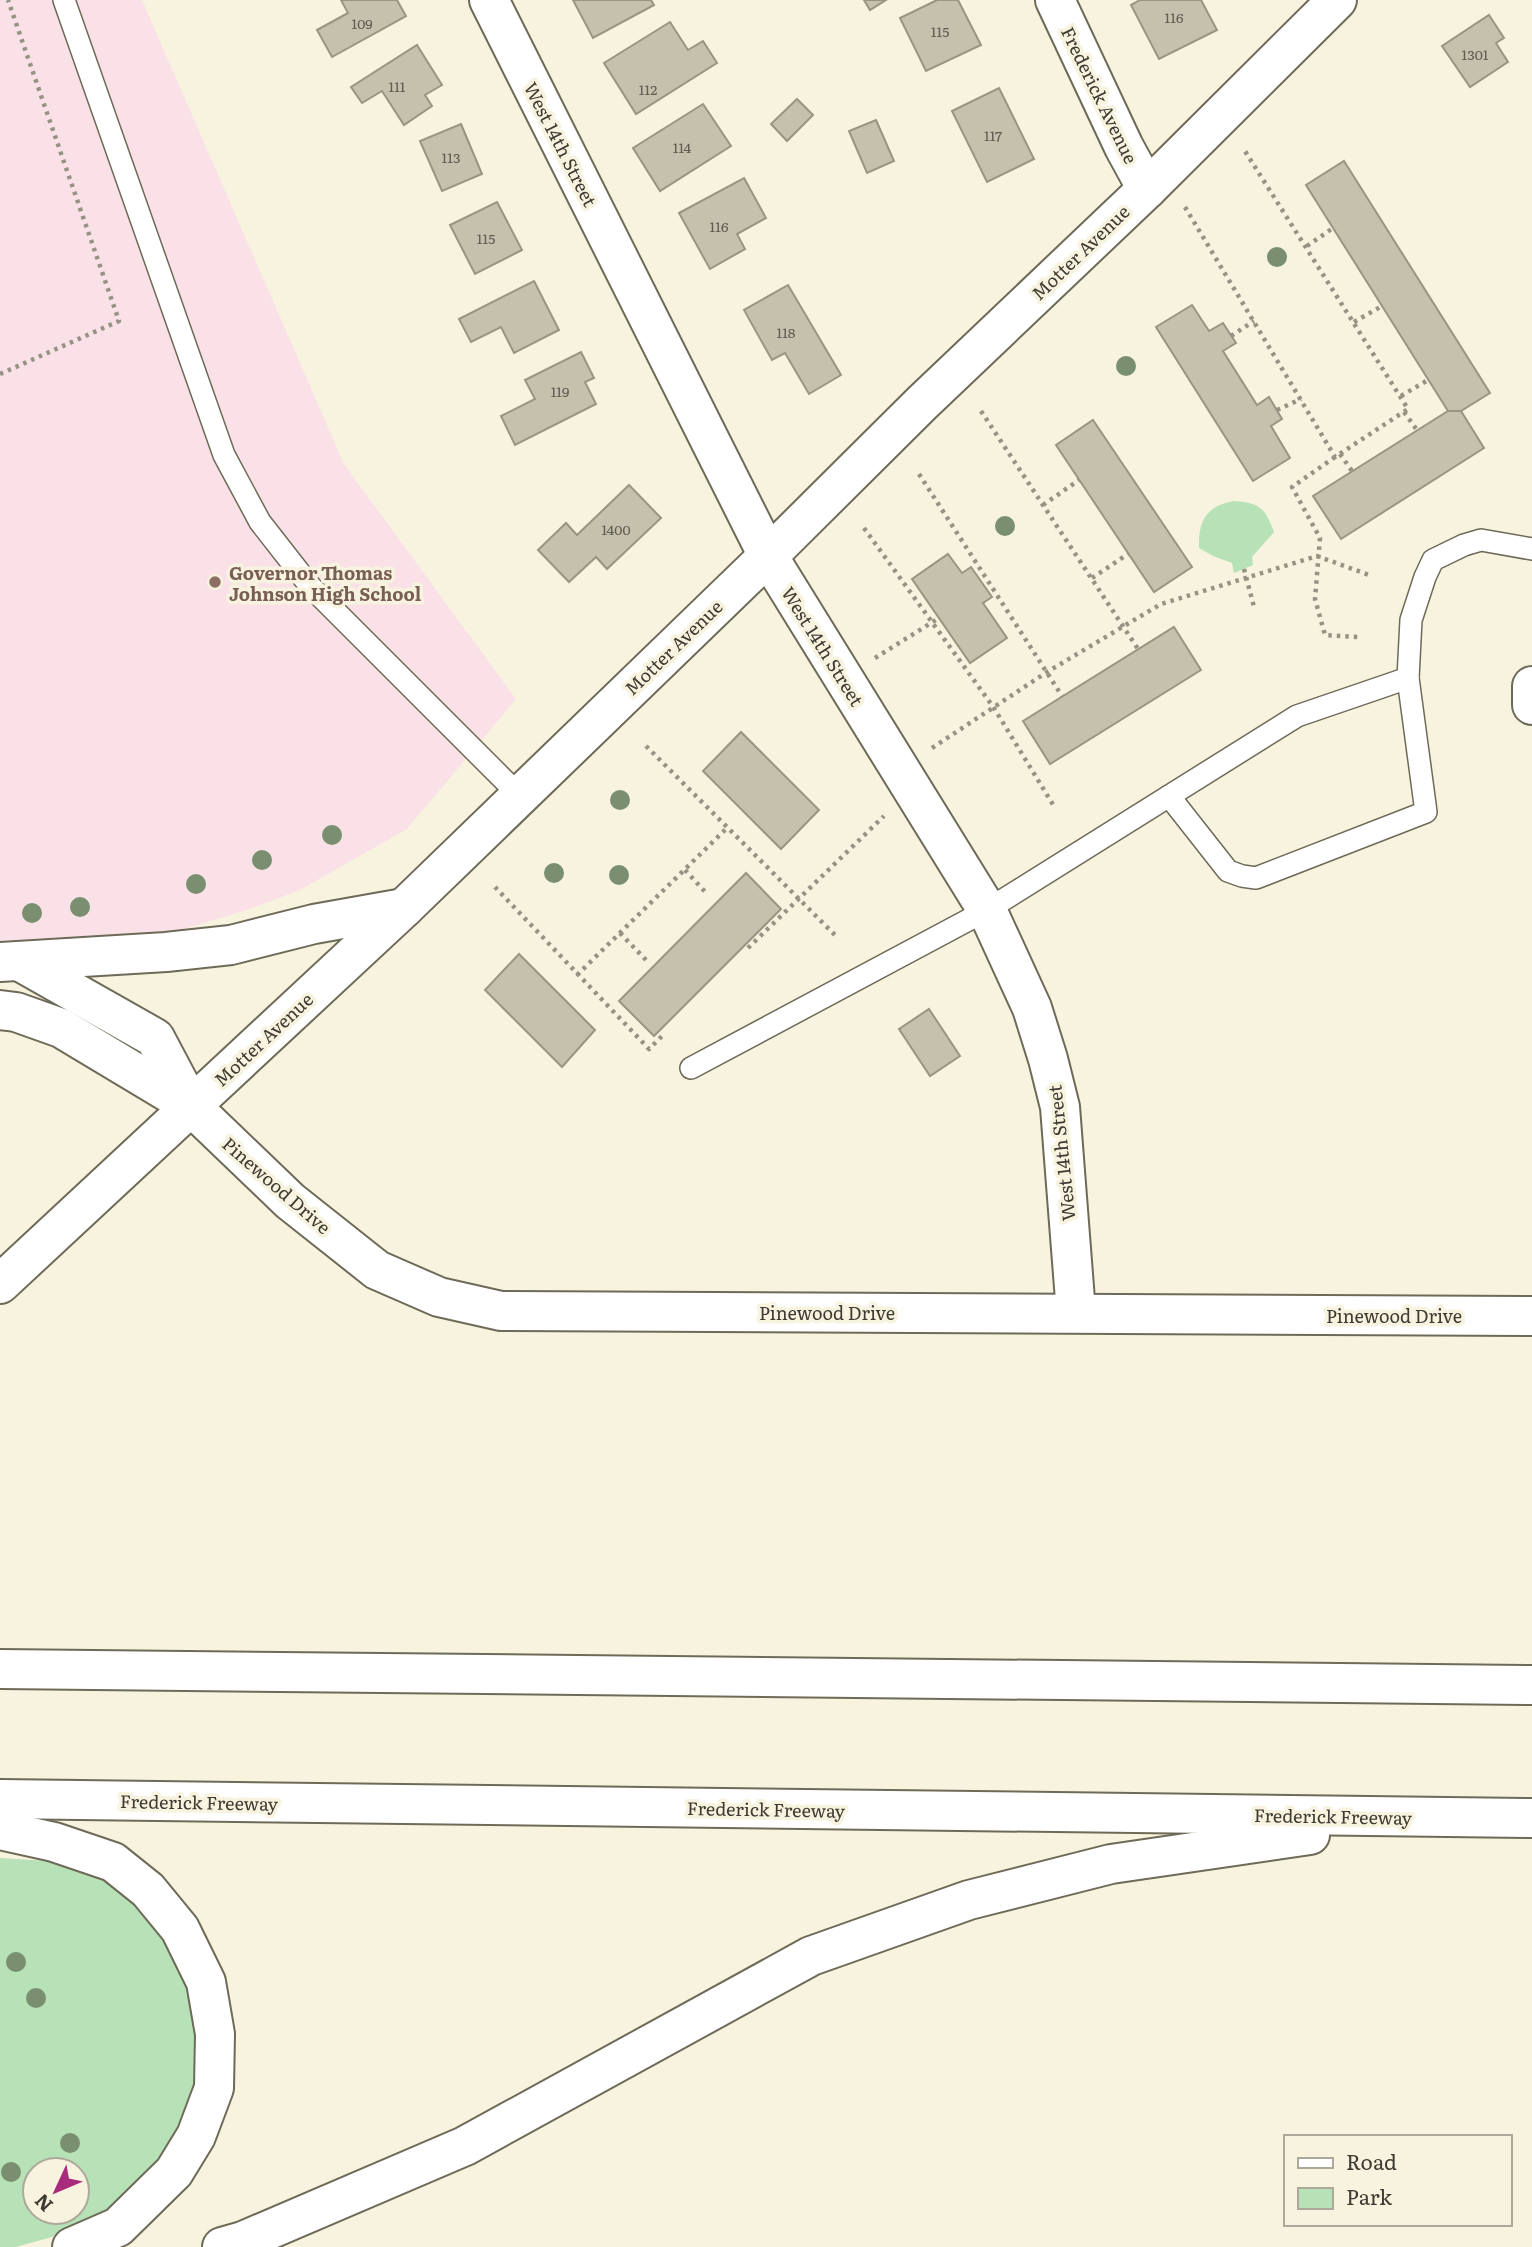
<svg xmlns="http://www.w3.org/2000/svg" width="1532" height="2247" viewBox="0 0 1532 2247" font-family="Literata,serif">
<rect width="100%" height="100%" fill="#f7f3de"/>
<path fill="#fae1e8" d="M0,0H142L344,464L516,699L407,829L300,890L250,909L174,932L0,942Z"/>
<g fill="#b7e1b7" fill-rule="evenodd">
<path d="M1234,501C1259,503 1265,507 1274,532L1252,557L1253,565L1234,573L1232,563L1213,556L1199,548C1198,521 1206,506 1234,501Z"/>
<path d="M0,1858L50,1861L93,1874L106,1880L161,1925L190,1973L203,2029L190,2115L139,2195L77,2230L16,2247H0ZM35,2170H77V2212H35Z"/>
</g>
<g fill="#c5c1ad" stroke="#999582" stroke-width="2">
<path d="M341,0H397L406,16L332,57L317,30L348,13Z"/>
<path d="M573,0H651L654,5L593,38Z"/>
<path d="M864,0H886L870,10Z"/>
<path d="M937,0H958L981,45L926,71L900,18Z"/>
<path d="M1140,0H1201L1217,30L1159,59L1131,5Z"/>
<path d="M1489,15L1504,38L1496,43L1508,62L1470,87L1442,46Z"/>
<path d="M670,22L688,50L703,41L717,63L636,114L604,63Z"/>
<path d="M417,45L442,85L425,95L432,106L404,125L382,91L362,103L351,87Z"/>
<path d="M999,88L1034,159L987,182L952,111Z"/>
<path d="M797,99L813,115L787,141L771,124Z"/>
<path d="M703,104L731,146L660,191L633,148Z"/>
<path d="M876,120L894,161L867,173L849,131Z"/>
<path d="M461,124L482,174L442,191L420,141Z"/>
<path d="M1344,161L1490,393L1461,411H1448L1306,185Z"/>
<path d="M744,178L766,218L737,234L745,249L710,269L679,213Z"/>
<path d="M497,202L522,250L475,274L450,225Z"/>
<path d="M534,281L559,330L514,353L501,327L471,342L459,319Z"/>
<path d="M788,285L841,375L809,394L785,353L772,360L744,310Z"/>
<path d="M1192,305L1209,331L1223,323L1236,343L1223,351L1257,405L1269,397L1282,419L1271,426L1290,458L1253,481L1156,327Z"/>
<path d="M581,352L594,378L585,382L596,404L515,445L501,416L535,399L525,380Z"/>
<path d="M1448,411H1461L1484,448L1341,539L1313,496Z"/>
<path d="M1093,420L1192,567L1154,592L1056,445Z"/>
<path d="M629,485L661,518L607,569L596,557L569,582L538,550L566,523L577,535Z"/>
<path d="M948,554L962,573L971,567L992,597L983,603L1007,638L970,663L912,579Z"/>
<path d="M1174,627L1201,670L1050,764L1023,721Z"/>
<path d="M741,732L819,810L781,849L703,771Z"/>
<path d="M746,873L781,909L654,1036L619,1001Z"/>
<path d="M519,954L595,1030L562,1067L485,990Z"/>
<path d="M929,1009L960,1056L930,1076L899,1029Z"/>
</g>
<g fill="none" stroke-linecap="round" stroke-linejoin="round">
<g stroke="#6e6a58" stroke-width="24">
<g id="service">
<path d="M64,0L224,455L260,522L310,586L520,796"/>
<path d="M1169,796L1228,871L1242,876L1256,878L1426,812L1408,678L1411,620L1425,577L1433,560L1464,545L1481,540L1532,549"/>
<path d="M691,1068L987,910L1297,716L1408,678"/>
</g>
</g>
<g stroke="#6e6a58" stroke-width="42">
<g id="minor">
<path d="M489,0L768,556L987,910L1032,1008L1048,1059L1060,1107L1076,1313"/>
<path d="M1055,0L1124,147L1147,189"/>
<path d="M1532,686V705"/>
<path d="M191,1106L290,1201L377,1270L439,1297L501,1311L1532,1316"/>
</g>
</g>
<g stroke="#6e6a58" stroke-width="42">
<path id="secondary" d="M0,1284L404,908L768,556L922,403L1147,189L1337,0"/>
</g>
<g stroke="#6e6a58" stroke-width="42">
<g id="motorway">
<path d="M19,961L155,1038L191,1106"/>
<path d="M0,962L166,952L231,945L314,924L404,908"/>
<path d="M0,1010L16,1012L61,1028L191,1106"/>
<path d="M0,1669L1532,1685"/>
<path d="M0,1799L1532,1818"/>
<path d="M0,1830L54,1842L113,1862L148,1890L180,1929L206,1982L215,2034L214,2088L196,2136L174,2172L118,2227L72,2247"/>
<path d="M222,2247L243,2241L465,2146L811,1956L969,1900L1111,1864L1310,1835"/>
</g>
</g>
<g stroke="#969385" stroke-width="4.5" stroke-dasharray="3.5 5" stroke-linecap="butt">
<path d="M1185,207L1335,457L1408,409L1243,148"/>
<path d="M1307,246L1333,228"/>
<path d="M1354,322L1382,306"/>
<path d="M1231,336L1254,321"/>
<path d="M0,374L119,321L8,0"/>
<path d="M1401,396L1428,380"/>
<path d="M1277,410L1301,399"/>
<path d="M981,411L1138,649"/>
<path d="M1404,412L1417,430"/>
<path d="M1340,454L1352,471"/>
<path d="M1335,457L1292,487L1320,538L1315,599L1325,635L1359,637"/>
<path d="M919,474L1062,696"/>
<path d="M1043,505L1079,480"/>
<path d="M864,528L994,708L1055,808"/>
<path d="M1244,569L1254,607"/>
<path d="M1092,578L1128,554"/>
<path d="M875,658L939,618"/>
<path d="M646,746L837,937"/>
<path d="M932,748L1047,672L1161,604L1317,556L1369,575"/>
<path d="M685,870L708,895"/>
<path d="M495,887L649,1049L665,1033"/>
<path d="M620,933L646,960"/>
<path d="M748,948L884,816"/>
<path d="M577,975L727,828"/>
</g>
<use href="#service" stroke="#fff" stroke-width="21"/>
<use href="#minor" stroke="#fff" stroke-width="38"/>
<use href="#secondary" stroke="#fff" stroke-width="38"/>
<use href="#motorway" stroke="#fff" stroke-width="38"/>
</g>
<g fill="#798f70">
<circle cx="1277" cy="257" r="10"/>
<circle cx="1126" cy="366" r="10"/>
<circle cx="1005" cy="526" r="10"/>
<circle cx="620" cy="800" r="10"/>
<circle cx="332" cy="835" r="10"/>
<circle cx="262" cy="860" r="10"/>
<circle cx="554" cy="873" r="10"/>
<circle cx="619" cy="875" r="10"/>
<circle cx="196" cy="884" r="10"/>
<circle cx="80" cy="907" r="10"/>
<circle cx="32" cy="913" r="10"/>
<circle cx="16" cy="1962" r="10"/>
<circle cx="36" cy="1998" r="10"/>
<circle cx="70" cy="2143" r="10"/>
<circle cx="11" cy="2172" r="10"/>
</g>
<circle fill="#8d6e63" stroke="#f7f3de" stroke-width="2.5" cx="215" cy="582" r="7"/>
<g text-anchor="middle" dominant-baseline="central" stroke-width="7" stroke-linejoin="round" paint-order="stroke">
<g font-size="14" fill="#5f5c52">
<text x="1174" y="17">116</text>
<text x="362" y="23">109</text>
<text x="940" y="31">115</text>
<text x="1475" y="54">1301</text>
<text x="397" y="86">111</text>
<text x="648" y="89">112</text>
<text x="993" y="135">117</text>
<text x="682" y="147">114</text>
<text x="451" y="157">113</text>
<text x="719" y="226">116</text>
<text x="486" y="238">115</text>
<text x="786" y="332">118</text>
<text x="560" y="391">119</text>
<text x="616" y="529">1400</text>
</g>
<g font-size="18" fill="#3d3b33" stroke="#f7f3de">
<text transform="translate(1100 95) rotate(64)">Frederick Avenue</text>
<text transform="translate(561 144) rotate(63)">West 14th Street</text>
<text transform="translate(1080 252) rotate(-44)">Motter Avenue</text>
<text transform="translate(823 646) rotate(58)">West 14th Street</text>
<text transform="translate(673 647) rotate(-44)">Motter Avenue</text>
<text transform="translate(263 1039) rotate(-43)">Motter Avenue</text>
<text transform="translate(1061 1153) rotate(-96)">West 14th Street</text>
<text transform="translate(277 1185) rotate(41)">Pinewood Drive</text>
<text x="827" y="1312">Pinewood Drive</text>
<text x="1394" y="1315">Pinewood Drive</text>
<text transform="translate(199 1802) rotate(1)">Frederick Freeway</text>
<text transform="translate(766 1809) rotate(1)">Frederick Freeway</text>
<text transform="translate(1333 1816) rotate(1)">Frederick Freeway</text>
</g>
<g font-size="18" font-weight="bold" fill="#785e54" stroke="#f7f3de" text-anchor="start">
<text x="229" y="572">Governor Thomas<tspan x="229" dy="21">Johnson High School</tspan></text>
</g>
</g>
<rect x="1284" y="2135" width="228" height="91" fill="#f7f3de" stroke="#ada99a" stroke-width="2"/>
<rect x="1298" y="2158" width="35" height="10" fill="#ffffff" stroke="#ada99a" stroke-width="2"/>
<text x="1346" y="2170" font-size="21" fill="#3d3b33">Road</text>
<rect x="1298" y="2188" width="35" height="21" fill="#b7e1b7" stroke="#ada99a" stroke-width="2"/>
<text x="1346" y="2205" font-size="21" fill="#3d3b33">Park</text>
<g transform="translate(56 2191) rotate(226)"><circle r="33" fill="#f7f3de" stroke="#ada99a" stroke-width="2"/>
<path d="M0-5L12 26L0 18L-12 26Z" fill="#a82b7c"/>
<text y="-10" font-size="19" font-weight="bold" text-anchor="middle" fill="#3d3b33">N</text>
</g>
</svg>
